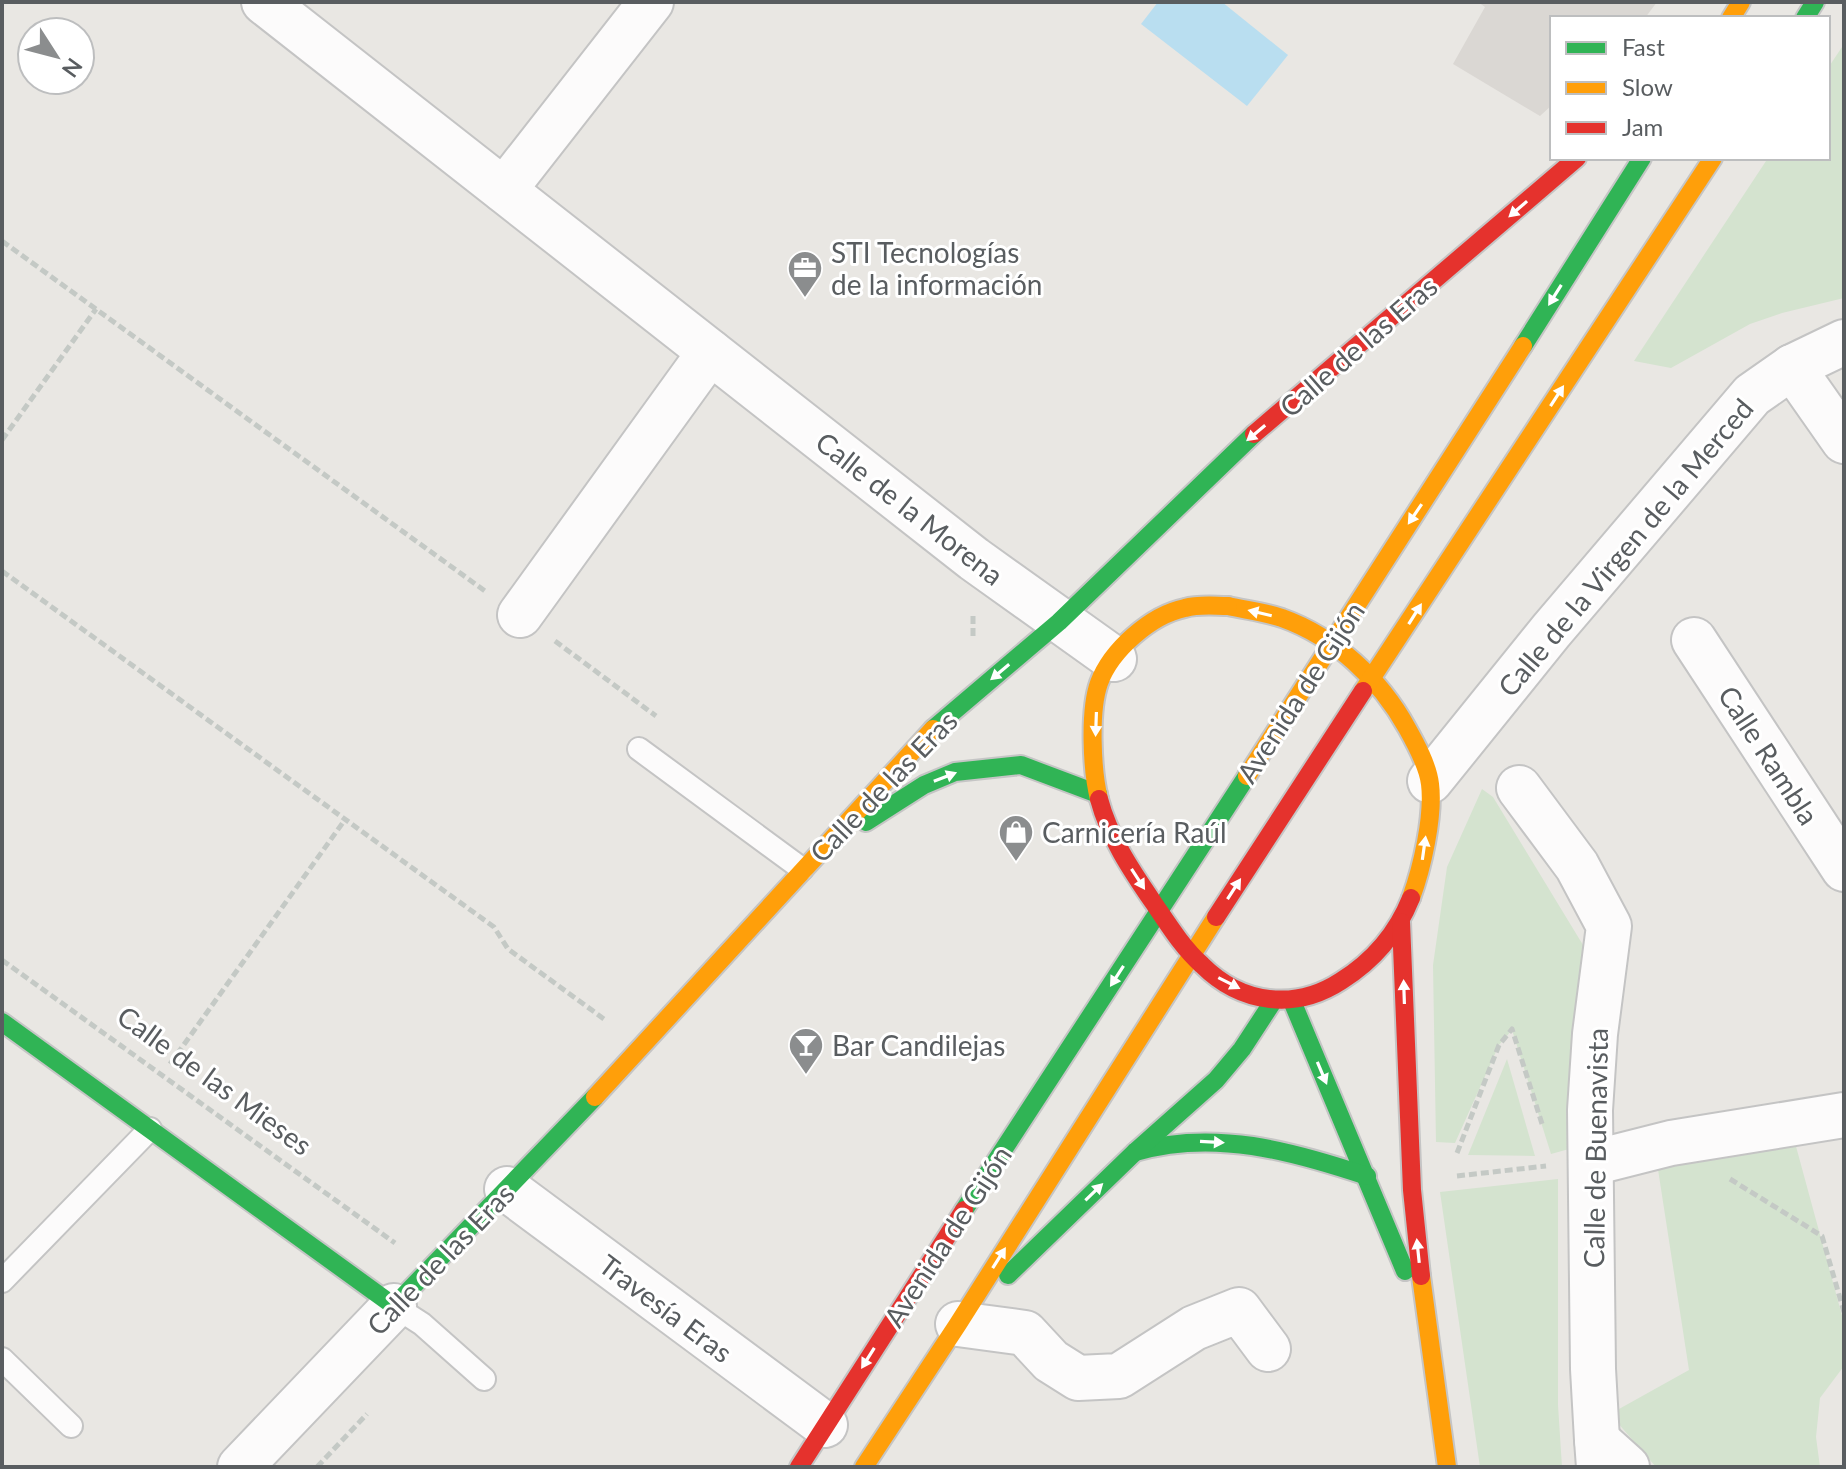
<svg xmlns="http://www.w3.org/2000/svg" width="1846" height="1469" viewBox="0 0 1846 1469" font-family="Lato,sans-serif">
<rect width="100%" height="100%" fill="#e9e7e3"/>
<path fill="#dad7d3" d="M1478,2H1657L1645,18H1552V105L1540,116L1453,64L1485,7Z"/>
<g fill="#d4e3cf">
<path d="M1844,44V298L1782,313L1750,324L1671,368L1634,361L1768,158H1828V68Z"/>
<path d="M1482,789L1493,797L1583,945L1569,1149L1551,1154L1512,1030L1499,1045L1455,1143L1436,1142L1433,965L1447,867Z"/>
<path d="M1507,1059L1535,1156L1468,1155Z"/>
<path d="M1794,1139L1844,1323V1366L1820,1398L1816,1437L1820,1467H1656L1610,1414L1689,1370L1657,1163Z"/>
<path d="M1558,1179V1405L1562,1467H1480L1440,1192Z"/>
</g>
<path fill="#b9def0" d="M1158,2H1222L1288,55L1247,106L1141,24Z"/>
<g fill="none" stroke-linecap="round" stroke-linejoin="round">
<g stroke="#c4c4c4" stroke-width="26">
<g id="lane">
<path d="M639,749L802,869"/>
<path d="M2,1281L150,1129"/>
<path d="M394,1306L422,1324L484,1379"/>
<path d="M2,1359L71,1426"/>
</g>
</g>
<g stroke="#c4c4c4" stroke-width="48">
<g id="street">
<path d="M264,2L974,559L1114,659"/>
<path d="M504,190L651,2"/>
<path d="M1792,367L1844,441"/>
<path d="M520,615L710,352"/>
<path d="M1694,640L1844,869"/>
<path d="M1430,781L1551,631L1752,395L1792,367L1844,342"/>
<path d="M1519,788L1577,866L1609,926L1595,1034L1590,1110L1593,1369L1597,1440"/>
<path d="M1592,1163L1671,1143L1844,1115"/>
<path d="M507,1189L825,1425"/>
<path d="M958,1324L1025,1333L1051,1361L1078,1378L1119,1376L1194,1328L1239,1310L1268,1349"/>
<path d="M240,1467L394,1306"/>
<path d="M1599,1467L1597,1440L1627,1467"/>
</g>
</g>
<g stroke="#c5c5c5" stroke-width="22">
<g id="fast">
<path d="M1805,18L1815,2"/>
<path d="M1523,346L1642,158"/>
<path d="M933,729L1059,622L1254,434"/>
<path d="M866,822L924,785L955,772L1021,765L1098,794"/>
<path d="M1292,1001L1405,1271"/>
<path d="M2,1022L394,1306L595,1097"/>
<path d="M1135,1152C1214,1129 1292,1151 1367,1176"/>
<path d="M964,1210L1247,776"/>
<path d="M1008,1275L1135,1152L1216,1080L1242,1049L1274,1000"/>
</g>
</g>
<g stroke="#c5c5c5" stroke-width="22">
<g id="slow">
<path d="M1731,18L1741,2"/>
<path d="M1228,606C1246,610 1264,612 1282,618C1335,637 1380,679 1407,728C1416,744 1428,766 1430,784C1434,816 1422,868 1411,898"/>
<path d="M1363,691L1713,158"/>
<path d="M1247,776L1523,346"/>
<path d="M1099,799C1092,771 1089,711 1099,683C1111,650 1151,615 1185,608C1199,604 1214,606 1228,606"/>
<path d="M595,1097L933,729"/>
<path d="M1421,1276L1447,1467"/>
<path d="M864,1467L958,1324L1216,917"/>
</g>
</g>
<g stroke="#c5c5c5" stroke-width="22">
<g id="jam">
<path d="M1254,434L1577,158"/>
<path d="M1099,799C1109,837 1131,870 1153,902C1168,924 1182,947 1202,965C1241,1004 1295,1011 1341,981C1373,961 1397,933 1411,898"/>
<path d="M1216,917L1363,691"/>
<path d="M1401,922L1412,1190L1421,1276"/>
<path d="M799,1467L964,1210"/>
</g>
</g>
<g stroke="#c4c9c5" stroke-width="5" stroke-dasharray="8 4" stroke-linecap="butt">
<path d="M2,241L485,591"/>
<path d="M2,440L96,309"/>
<path d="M2,571L494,927L508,949L604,1019"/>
<path d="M973,636V614"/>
<path d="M555,641L656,716"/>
<path d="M2,960L395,1243"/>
<path d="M170,1064L344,821"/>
<path d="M1457,1153L1499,1045L1512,1029L1543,1127"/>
<path d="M1457,1176L1546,1166"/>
<path d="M1730,1179L1822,1236L1844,1312"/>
<path d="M317,1467L367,1414"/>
</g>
<use href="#lane" stroke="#fcfbfb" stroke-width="22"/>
<use href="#street" stroke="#fcfbfb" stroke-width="44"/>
<use href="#fast" stroke="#30b455" stroke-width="18"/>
<use href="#slow" stroke="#ff9f0a" stroke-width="18"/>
<use href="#jam" stroke="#e5322d" stroke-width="18"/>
</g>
<defs><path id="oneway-solid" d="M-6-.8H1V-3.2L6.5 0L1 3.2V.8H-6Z" transform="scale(2)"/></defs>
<g fill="#fff">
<use href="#oneway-solid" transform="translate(1518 209) rotate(139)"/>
<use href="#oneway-solid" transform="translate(1555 295) rotate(122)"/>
<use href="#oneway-solid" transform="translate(1557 396) rotate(-57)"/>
<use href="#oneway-solid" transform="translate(1256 433) rotate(140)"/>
<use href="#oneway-solid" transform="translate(1415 514) rotate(124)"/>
<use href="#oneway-solid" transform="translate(1260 613) rotate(-167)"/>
<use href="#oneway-solid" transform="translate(1415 614) rotate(-58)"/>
<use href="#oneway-solid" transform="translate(1000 672) rotate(140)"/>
<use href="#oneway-solid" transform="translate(1096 724) rotate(92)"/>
<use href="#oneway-solid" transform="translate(945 777) rotate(-21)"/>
<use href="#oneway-solid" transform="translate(1424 848) rotate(-82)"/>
<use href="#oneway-solid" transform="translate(1138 879) rotate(57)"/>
<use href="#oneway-solid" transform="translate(1234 889) rotate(-57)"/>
<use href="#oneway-solid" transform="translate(1117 976) rotate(123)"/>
<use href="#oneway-solid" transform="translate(1229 983) rotate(27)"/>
<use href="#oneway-solid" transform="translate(1404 992) rotate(-92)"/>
<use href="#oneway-solid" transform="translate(1322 1073) rotate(67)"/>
<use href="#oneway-solid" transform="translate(1212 1142) rotate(3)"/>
<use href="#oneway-solid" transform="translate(1094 1192) rotate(-44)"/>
<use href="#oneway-solid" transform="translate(1418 1251) rotate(-96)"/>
<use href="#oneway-solid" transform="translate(999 1258) rotate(-58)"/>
<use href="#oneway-solid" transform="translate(868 1358) rotate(122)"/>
</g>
<defs>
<g id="office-pin" transform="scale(1.8)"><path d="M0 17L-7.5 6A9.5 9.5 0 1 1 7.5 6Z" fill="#8b8d8e" stroke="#fff"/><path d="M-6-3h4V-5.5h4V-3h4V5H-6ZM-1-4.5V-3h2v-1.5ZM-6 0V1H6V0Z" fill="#fff"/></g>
<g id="shop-pin" transform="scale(1.8)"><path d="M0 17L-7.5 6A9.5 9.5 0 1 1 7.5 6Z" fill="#8b8d8e" stroke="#fff"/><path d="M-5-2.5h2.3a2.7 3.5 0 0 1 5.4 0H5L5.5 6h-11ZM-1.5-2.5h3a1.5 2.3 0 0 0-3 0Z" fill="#fff"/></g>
<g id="bar-pin" transform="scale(1.8)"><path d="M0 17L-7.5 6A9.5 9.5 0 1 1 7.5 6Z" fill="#8b8d8e" stroke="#fff"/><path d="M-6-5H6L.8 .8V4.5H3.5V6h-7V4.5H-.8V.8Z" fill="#fff"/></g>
</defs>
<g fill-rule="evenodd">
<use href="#office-pin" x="805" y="268"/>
<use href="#shop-pin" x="1016" y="832"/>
<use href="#bar-pin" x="806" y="1045"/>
</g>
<g text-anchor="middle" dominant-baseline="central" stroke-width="6" stroke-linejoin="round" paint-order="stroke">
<g font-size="28" fill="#595d60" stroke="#fff" text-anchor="start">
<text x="831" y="252">STI Tecnologías<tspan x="831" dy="32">de la información</tspan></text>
<text x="1042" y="832">Carnicería Raúl</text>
<text x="832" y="1045">Bar Candilejas</text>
</g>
<g font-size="28" fill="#595d60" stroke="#fff">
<text transform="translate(1358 346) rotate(-41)">Calle de las Eras</text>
<text transform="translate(910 508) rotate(38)">Calle de la Morena</text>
<text transform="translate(1625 547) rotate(-50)">Calle de la Virgen de la Merced</text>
<text transform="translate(1300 692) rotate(-57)">Avenida de Gijón</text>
<text transform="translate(1769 755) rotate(57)">Calle Rambla</text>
<text transform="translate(883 786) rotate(-46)">Calle de las Eras</text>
<text transform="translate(215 1080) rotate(36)">Calle de las Mieses</text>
<text transform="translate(1595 1148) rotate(-89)">Calle de Buenavista</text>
<text transform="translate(947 1236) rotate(-57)">Avenida de Gijón</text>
<text transform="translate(440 1259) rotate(-46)">Calle de las Eras</text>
<text transform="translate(666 1308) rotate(37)">Travesía Eras</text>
</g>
</g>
<rect width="1846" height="1469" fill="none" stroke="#595d60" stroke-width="8"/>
<rect x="1550" y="16" width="280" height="144" fill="#ffffff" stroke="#bdbebf" stroke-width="2"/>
<rect x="1566" y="42" width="40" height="12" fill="#30b455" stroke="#bdbebf" stroke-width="2"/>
<text x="1622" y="56" font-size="24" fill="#595d60">Fast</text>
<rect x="1566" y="82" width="40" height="12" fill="#ff9f0a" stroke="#bdbebf" stroke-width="2"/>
<text x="1622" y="96" font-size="24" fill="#595d60">Slow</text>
<rect x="1566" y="122" width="40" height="12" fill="#e5322d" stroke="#bdbebf" stroke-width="2"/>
<text x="1622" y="136" font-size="24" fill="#595d60">Jam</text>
<g transform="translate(56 56) rotate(126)"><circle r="38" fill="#ffffff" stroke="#bdbebf" stroke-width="2"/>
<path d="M0-6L14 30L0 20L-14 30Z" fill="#8b8d8e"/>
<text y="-12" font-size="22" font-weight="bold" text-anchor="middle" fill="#595d60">N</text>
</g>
</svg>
